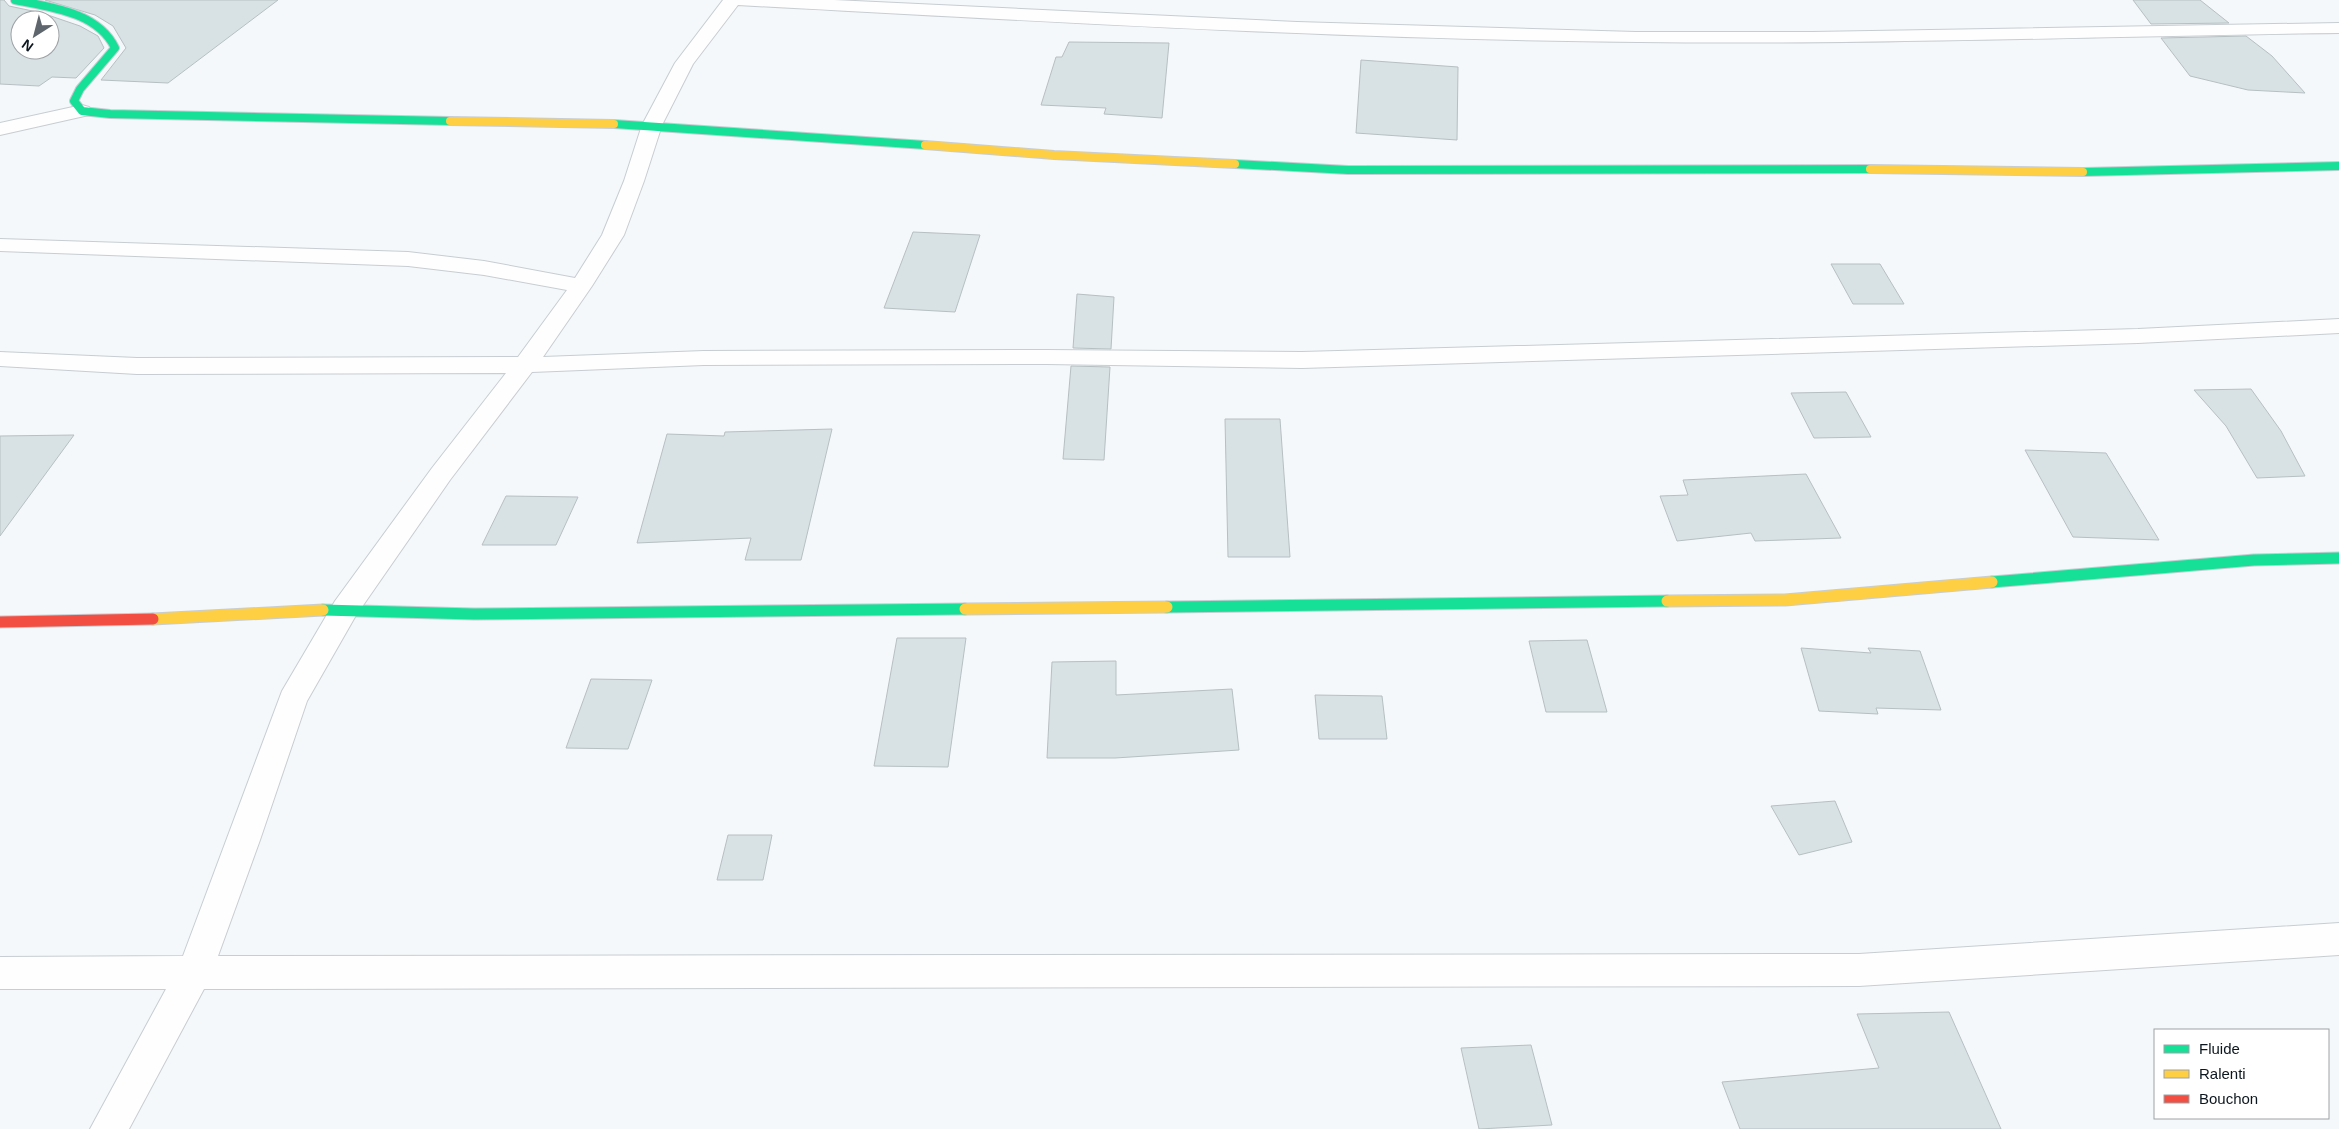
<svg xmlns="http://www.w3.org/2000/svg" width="2339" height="1129" viewBox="0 0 2339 1129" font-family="Helvetica,sans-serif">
<rect width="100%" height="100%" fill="#f5f8fa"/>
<g fill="#d8e2e5" stroke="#b6bfc2" fill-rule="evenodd">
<path d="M0,0H4L9,6L42,13L80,26L98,36L104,48L76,78L52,77L39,86L0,84ZM20,20H50V50H20Z"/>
<path d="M45,0H278L168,83L101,80L126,48L113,26L95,15Z"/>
<path d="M2133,0H2200L2229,23L2151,24Z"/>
<path d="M2246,36L2272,56L2305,93L2248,90L2190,76L2161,38Z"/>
<path d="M1069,42L1169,43L1162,118L1104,114L1106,108L1041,105L1056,57H1062Z"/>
<path d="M1361,60L1458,67L1457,140L1356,133Z"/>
<path d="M913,232L980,235L955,312L884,308Z"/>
<path d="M1831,264H1880L1904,304H1853Z"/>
<path d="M1077,294L1114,297L1111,349L1073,348Z"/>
<path d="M1071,366L1110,367L1104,460L1063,459Z"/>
<path d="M2251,389L2281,431L2305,476L2257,478L2226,426L2194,390Z"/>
<path d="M1846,392L1871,437L1814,438L1791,393Z"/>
<path d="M1225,419H1280L1290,557H1228Z"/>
<path d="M832,429L801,560H745L751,538L637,543L667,434L724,436L725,432Z"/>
<path d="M74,435L0,536V436Z"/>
<path d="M2025,450L2106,453L2159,540L2073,537Z"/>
<path d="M1806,474L1841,538L1755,541L1751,533L1677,541L1660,496L1688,495L1683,480Z"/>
<path d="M506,496L578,497L556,545H482Z"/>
<path d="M897,638H966L948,767L874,766Z"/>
<path d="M1587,640L1607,712H1546L1529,641Z"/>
<path d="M1801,648L1871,653L1868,648L1920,651L1941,710L1876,708L1878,714L1819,711Z"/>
<path d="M1116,661V695L1232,689L1239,750L1115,758H1047L1052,662Z"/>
<path d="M591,679L652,680L628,749L566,748Z"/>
<path d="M1315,695L1382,696L1387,739H1319Z"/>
<path d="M1835,801L1852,842L1799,855L1771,806Z"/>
<path d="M728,835H772L763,880H717Z"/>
<path d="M1949,1012L2001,1129H1740L1722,1082L1879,1068L1857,1014Z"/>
<path d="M1531,1045L1552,1125L1479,1129L1461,1048Z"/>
</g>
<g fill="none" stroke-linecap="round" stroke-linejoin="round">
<g stroke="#c7cdd2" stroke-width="2">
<g id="street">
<path d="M723,0H834L1297,22L1636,32H1812L2339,23V33C2106,36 1872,45 1639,42C1338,39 1038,21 738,5L693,64L662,125L644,181L624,235L592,286L543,357L704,351L1046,350L1302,352L2138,329L2339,319V333L2138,343L1302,368L1046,364L704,365L532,372L450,480L355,617L307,701L260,840L218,956L1859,954L2339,923V955L1859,986L204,989L129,1129H90L166,989H0V957L183,956L282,691L335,601L432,468L506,373L137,374L0,366V352L137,358L518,357L567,290L484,275L408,266L0,251V239L408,252L484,261L575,278L602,235L624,181L642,125L675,63Z"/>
<path d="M82,105L89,107L92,111L89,115L0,135V123Z"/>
</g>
</g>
<g stroke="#c7cdd2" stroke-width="10">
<g id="fast-far1">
<path d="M15,0C50,7 98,12 115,48L80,89L74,101L82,111L110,114L450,121"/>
<path d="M614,124L925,145"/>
<path d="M1235,164L1348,170L1870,169"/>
<path d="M2083,172L2339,166"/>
</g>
</g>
<g stroke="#c7cdd2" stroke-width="13">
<g id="fast">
<path d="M1992,582L2254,560L2339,558"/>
<path d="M1167,607L1667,601"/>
<path d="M323,610L474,614L965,609"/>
</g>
</g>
<g stroke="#c7cdd2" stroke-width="10">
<g id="slow-far1">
<path d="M450,121L614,124"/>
<path d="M925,145L1054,155L1235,164"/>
<path d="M1870,169L2083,172"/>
</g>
</g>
<g stroke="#c7cdd2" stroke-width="13">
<g id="slow">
<path d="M1667,601L1785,600L1992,582"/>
<path d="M965,609L1167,607"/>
<path d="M153,619L323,610"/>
</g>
</g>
<g stroke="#c7cdd2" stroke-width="13">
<path id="jam" d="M0,622L153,619"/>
</g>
<use href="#street" fill="#fefefe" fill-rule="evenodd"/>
<use href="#fast-far1" stroke="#16e098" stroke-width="8"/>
<use href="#fast" stroke="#16e098" stroke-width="11"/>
<use href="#slow-far1" stroke="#ffcf43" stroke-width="8"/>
<use href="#slow" stroke="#ffcf43" stroke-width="11"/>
<use href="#jam" stroke="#f24e42" stroke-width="11"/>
</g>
<rect x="2154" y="1029" width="175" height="90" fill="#ffffff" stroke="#9ea2a5"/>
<rect x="2164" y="1045" width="25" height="8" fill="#16e098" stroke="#9ea2a5"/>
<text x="2199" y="1054" font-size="15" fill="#0c161f">Fluide</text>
<rect x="2164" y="1070" width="25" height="8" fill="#ffcf43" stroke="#9ea2a5"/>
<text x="2199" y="1079" font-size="15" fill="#0c161f">Ralenti</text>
<rect x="2164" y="1095" width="25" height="8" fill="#f24e42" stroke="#9ea2a5"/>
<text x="2199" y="1104" font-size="15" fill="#0c161f">Bouchon</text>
<g transform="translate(35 35) rotate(216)"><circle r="24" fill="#ffffff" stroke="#9ea2a5"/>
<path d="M0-4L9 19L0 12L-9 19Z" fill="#5e656c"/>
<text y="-8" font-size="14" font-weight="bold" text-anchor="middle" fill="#0c161f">N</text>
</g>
</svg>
